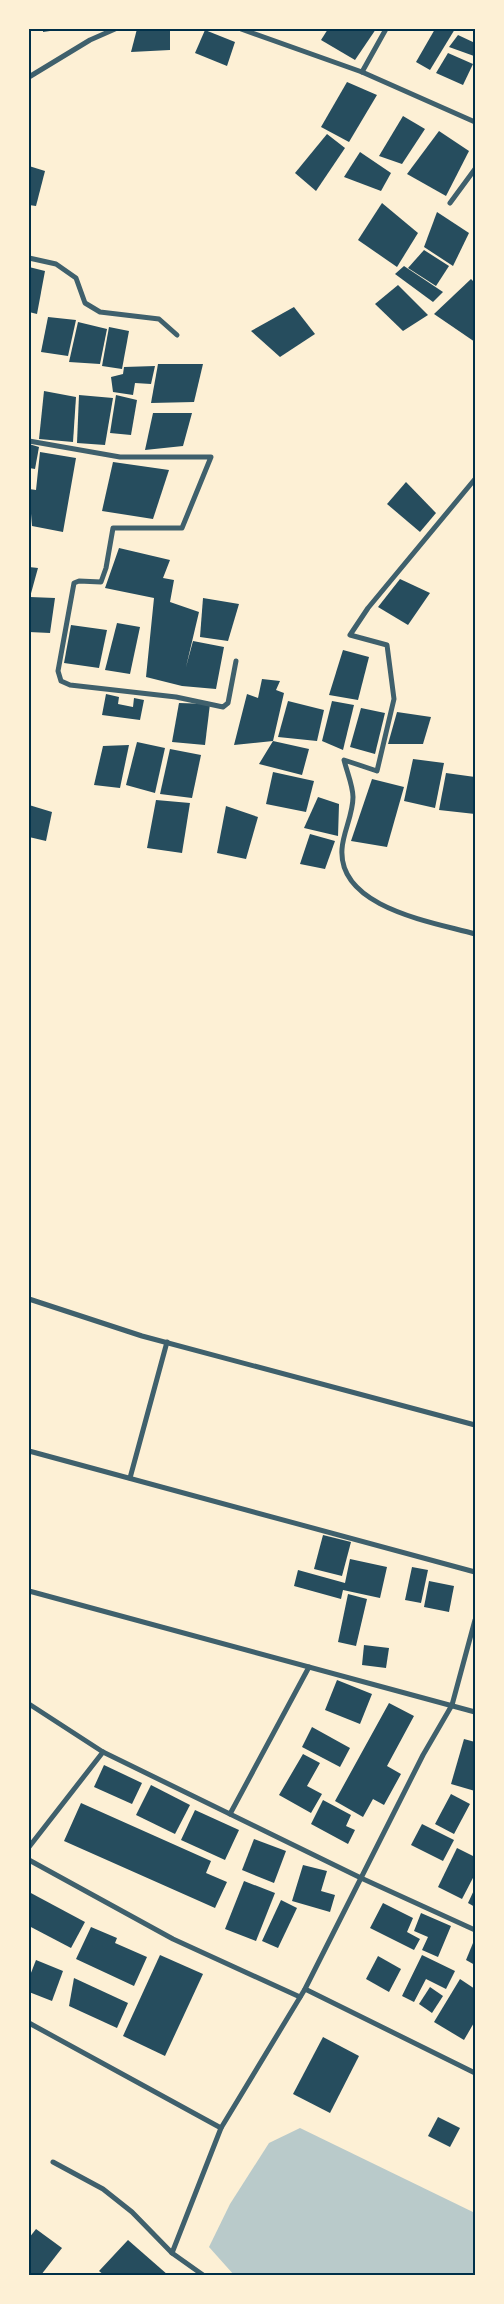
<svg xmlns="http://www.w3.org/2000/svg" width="504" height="2304" viewBox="0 0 504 2304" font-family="Figtree,sans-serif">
<rect width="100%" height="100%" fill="#fdf0d5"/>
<path fill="#b9caca" d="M300,2128L475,2213V2275H234L209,2247L230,2204L269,2143Z"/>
<g fill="#264d5e">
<path d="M43,29H56L57,30L43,32Z"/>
<path d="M137,29H170V50L131,52Z"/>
<path d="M328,29H376L355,60L321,40Z"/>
<path d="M435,29H455L430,70L416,62Z"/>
<path d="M205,30L235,42L227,66L195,53Z"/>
<path d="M458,35L475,43L474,56L449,47Z"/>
<path d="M448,53L473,64L463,85L436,73Z"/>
<path d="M347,82L377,95L349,142L321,127Z"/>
<path d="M403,116L425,129L402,164L379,156Z"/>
<path d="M439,131L469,151L446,196L407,174Z"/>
<path d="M327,134L345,148L316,191L295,173Z"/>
<path d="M360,152L391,173L381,191L344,177Z"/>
<path d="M29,166L45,171L36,206L29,205Z"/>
<path d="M382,203L418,233L397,267L358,240Z"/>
<path d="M437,212L469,233L453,266L424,247Z"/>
<path d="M424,250L449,266L436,286L408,268Z"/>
<path d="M404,266L443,292L433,302L395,274Z"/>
<path d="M29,267L45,271L37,314L29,312Z"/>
<path d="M471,279L475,283V342L434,314Z"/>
<path d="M398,285L428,315L403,331L375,304Z"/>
<path d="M294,307L315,334L280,357L251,331Z"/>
<path d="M48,317L76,320L68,356L41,352Z"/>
<path d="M78,322L107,329L100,364L69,362Z"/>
<path d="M109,327L129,331L122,369L102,366Z"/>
<path d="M158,364H203L194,402L151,403Z"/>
<path d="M155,366L151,384L135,383L133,395L113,392L111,377L123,374L124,367Z"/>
<path d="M44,391L76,397L73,442L39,439Z"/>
<path d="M79,395L113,398L105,445L77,443Z"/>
<path d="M116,395L137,400L131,435L110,433Z"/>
<path d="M153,413H192L183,446L145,450Z"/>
<path d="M29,444L39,447L35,469L29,468Z"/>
<path d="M40,452L76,458L63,532L32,526L29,489L36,490Z"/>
<path d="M113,462L169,470L153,519L102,511Z"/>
<path d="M406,482L436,513L420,532L387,504Z"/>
<path d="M119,548L170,560L163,578L174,580L170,602L199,612L186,667L193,641L224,647L216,689L182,686L146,677L154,598L105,588Z"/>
<path d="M29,567L38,568L30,597L55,598L50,633L29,632Z"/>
<path d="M400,579L430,593L408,625L378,607Z"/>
<path d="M203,598L239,604L228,641L200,637Z"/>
<path d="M117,623L140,627L130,674L105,670Z"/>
<path d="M71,625L107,630L99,668L64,663Z"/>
<path d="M343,650L369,657L358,700L329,695Z"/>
<path d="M262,679L280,681L276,690L284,693L273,741L309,749L302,775L259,764L273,741L234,745L247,694L258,698Z"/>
<path d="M106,694L119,697L118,704L133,707L134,698L144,700L140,720L102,715Z"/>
<path d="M288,701L324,710L317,741L278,737Z"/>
<path d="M332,701L354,705L343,750L322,741Z"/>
<path d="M179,703L210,704L205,745L172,742Z"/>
<path d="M361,708L385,713L375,754L350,747Z"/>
<path d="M397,712L431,717L423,744H388Z"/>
<path d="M137,742L165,748L155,793L126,785Z"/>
<path d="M129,745L120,788L94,785L103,746Z"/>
<path d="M170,749L201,755L192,798L160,794Z"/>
<path d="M413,759L444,763L435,808L404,801Z"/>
<path d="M273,772L314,781L306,812L266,804Z"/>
<path d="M446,773L475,777V814L439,810Z"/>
<path d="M372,779L404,787L387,847L351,841Z"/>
<path d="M318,797L339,804L338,836L304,828Z"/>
<path d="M156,800L190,803L182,853L147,848Z"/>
<path d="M29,805L52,812L46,841L29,837Z"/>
<path d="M226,806L258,817L246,859L217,853Z"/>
<path d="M310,834L335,841L325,869L300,864Z"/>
<path d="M323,1535L351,1542L342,1576L314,1569Z"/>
<path d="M350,1559L387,1567L380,1598L343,1590L341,1599L294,1586L298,1570L345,1583Z"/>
<path d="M412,1567L428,1570L421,1603L405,1600Z"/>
<path d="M429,1581L454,1586L449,1612L424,1607Z"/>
<path d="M348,1594L367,1599L356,1646L338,1642Z"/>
<path d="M364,1645L389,1648L386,1668L362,1665Z"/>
<path d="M337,1680L372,1694L360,1724L325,1710Z"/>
<path d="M389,1703L414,1716L387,1766L401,1774L384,1805L373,1799L363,1817L335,1801Z"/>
<path d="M312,1727L350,1748L340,1767L302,1747Z"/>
<path d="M464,1739L475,1742V1791L451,1784Z"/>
<path d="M303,1754L320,1763L307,1786L322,1794L311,1813L279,1795Z"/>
<path d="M104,1765L142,1783L132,1804L94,1787Z"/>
<path d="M151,1785L190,1805L175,1834L136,1815Z"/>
<path d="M451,1794L470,1804L454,1834L435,1824Z"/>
<path d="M323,1800L351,1815L346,1826L355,1830L348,1844L311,1824Z"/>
<path d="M81,1803L211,1861L206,1873L227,1882L215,1908L64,1841Z"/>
<path d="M195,1810L239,1830L225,1860L181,1840Z"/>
<path d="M422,1824L454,1840L443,1861L411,1845Z"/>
<path d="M254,1839L286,1851L274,1883L242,1870Z"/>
<path d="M457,1848L475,1857V1874L462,1899L438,1887Z"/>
<path d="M303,1865L327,1871L321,1891L335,1895L330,1912L292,1901Z"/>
<path d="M244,1881L275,1893L256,1941L225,1929Z"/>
<path d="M475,1888V1907L468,1903Z"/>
<path d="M29,1892L85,1922L71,1948L29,1926Z"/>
<path d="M281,1900L297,1908L278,1948L262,1941Z"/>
<path d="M383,1903L413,1918L407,1932L420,1939L414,1950L370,1928Z"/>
<path d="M421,1913L451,1926L438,1957L422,1950L428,1937L414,1931Z"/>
<path d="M91,1927L117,1938L115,1943L147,1957L134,1986L76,1959Z"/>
<path d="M473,1943L475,1944V1965L466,1960Z"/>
<path d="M160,1955L203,1974L165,2056L123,2036Z"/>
<path d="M422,1955L455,1971L446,1989L426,1979L414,2002L402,1996Z"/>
<path d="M378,1956L401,1969L389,1992L366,1979Z"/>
<path d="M36,1960L63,1971L52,2001L29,1992V1978Z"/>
<path d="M74,1978L128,2003L117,2028L69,2006Z"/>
<path d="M460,1979L475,1989V2021L464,2040L434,2022Z"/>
<path d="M430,1987L443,1996L432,2013L419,2004Z"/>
<path d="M323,2037L359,2056L330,2113L293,2094Z"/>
<path d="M438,2117L460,2128L450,2147L428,2136Z"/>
<path d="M36,2229L62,2248L41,2275H29V2238Z"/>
<path d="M128,2240L168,2275H104L99,2271Z"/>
</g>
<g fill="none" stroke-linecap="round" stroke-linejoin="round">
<g stroke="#3f606c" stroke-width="5">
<path d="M241,29L362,72L475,122"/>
<path d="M362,72L386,29"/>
<path d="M29,77L90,40L115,29"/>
<path d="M450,203L475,169"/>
<path d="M29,258L56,264L76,278L85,303L100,312L159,319L177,335"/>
<path d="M29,441L120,457H211L182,528H113L106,568L101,582L79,581L74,583L58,671L61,681L70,685L176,697L223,707L228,703L236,661"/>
<path d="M475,479L368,608L350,635L387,645L394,699L377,771L344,760C347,772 353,786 353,797C353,815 343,832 342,849C338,908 433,922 475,934"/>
<path d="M29,1299L142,1336L475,1425"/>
<path d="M29,1451L475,1572"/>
<path d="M130,1478L167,1342"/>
<path d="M29,1591L475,1712"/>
<path d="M29,1704L103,1752L361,1878L475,1930"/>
<path d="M230,1814L309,1667"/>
<path d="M29,1847L103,1752"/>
<path d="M29,1860L173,1939L300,1997"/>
<path d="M305,1989L475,2073"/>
<path d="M29,2023L221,2128L305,1989L423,1755L452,1705L475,1620"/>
<path d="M53,2162L103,2189L132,2212L172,2253L203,2275"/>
<path d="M172,2253L221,2128"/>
</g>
</g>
<rect width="504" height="2304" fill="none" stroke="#fdf0d5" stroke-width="60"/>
<rect x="30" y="30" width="444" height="2244" fill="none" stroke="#003049" stroke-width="2"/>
</svg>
